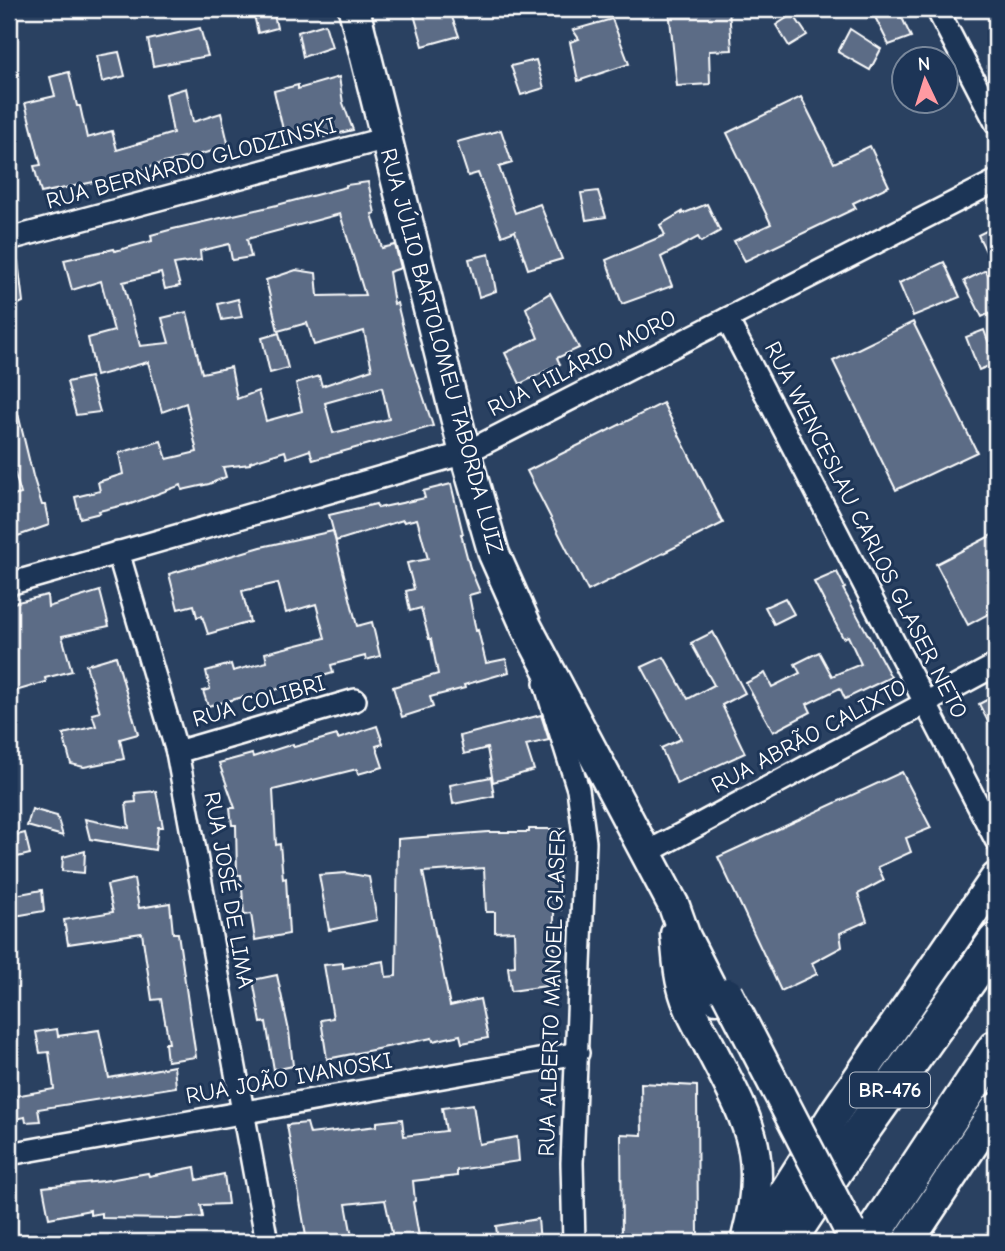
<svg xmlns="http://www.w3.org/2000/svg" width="1005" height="1251" viewBox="0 0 1005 1251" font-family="'Comic Neue',sans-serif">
<rect width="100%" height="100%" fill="#2a4161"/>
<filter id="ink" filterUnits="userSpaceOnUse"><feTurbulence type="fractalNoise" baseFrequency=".0143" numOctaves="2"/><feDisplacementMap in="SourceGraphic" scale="14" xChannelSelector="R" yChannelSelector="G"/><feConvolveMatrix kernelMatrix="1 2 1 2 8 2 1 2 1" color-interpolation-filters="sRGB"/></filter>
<g filter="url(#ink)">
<g fill="#5b6c86" stroke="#fff" stroke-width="2" fill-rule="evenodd">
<path d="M425,9H449L459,36L423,46L413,11Z"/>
<path d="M669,9H729L732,50L709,51L710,84L677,86Z"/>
<path d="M871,9H898L911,37L889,45Z"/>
<path d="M273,10L277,28L258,33L254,15Z"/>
<path d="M793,14L807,35L789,46L776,25Z"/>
<path d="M612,19L629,64L578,81L570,42L579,39L573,30Z"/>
<path d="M325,24L332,47L303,57L298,32Z"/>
<path d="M200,28L208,56L153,66L148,40Z"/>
<path d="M850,29L881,49L870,70L838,52Z"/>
<path d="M119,52L125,76L102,82L97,56Z"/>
<path d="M536,60L544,88L521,95L511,66Z"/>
<path d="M69,72L77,106H80L87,138L112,131L117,150L173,133L166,94L186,88L193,122L221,113L229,147L156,165L127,175L41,193L34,166L41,165L25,103L55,96L50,77Z"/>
<path d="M339,77L343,103L353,130L323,137L320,125L284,134L274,91L298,85V89Z"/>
<path d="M801,97L834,163L870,146L889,186L853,203L856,208L745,261L734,241L771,224L727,133Z"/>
<path d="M501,130L512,163L499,167L515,213L540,204L562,259L528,269L515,231L502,236L478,173L468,176L457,142Z"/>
<path d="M368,182L375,213L372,214L382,248L395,245L401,268L389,272L394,304L397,303L410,356L433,426L313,460L310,450L287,458L285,451L250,462V464L223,467L226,477L209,484L182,490L181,485L128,505V504L99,511L100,513L80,518L75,497L100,491L98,482L123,474L119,453L161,441L167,459L197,452L186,403L162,412L148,362L96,376L88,338L114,331L101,281L72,290L64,260L114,249L115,251L152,241L151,235L173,229L277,205L346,187V185ZM340,214L365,295L318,296L316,273L296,270L266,280L278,331L307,323L314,345L364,331L372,369L322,386L319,376L296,383L302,411L266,421L258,391L237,399L231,367L202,373L187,312L162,318L169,343L140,346L123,282L161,273L165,289L180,286L174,264L201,260L200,251L229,244L232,260L251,257L247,239ZM382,387L389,419L333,433L325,403Z"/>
<path d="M598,191L606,217L586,220L581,193Z"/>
<path d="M707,204L720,231L701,242L698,237L661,257L672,286L622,304L606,260L665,235L660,225L682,212V214Z"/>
<path d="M996,226V272L978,235Z"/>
<path d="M489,254L496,291L479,297L469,259Z"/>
<path d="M9,261H18L23,302L9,309Z"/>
<path d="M944,262L960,297L913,316L899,283Z"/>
<path d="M986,270L996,291V310L982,317L964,281Z"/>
<path d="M550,293L579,348L557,358L560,364L520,384L505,353L538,338L526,308Z"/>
<path d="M238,299L242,317L222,320L218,304Z"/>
<path d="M913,322L977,452L896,490L833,361Z"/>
<path d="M984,330L996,363L979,370L966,337Z"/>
<path d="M279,333L288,368L270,373L262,338Z"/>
<path d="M90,377L100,412L76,415L67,382Z"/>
<path d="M14,397L33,476L42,505H45L49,525L9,539V497L21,494L9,454V398Z"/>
<path d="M663,403L723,523L588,591L527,471Z"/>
<path d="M451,484L463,534H461L470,568L480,592L469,595L476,631L478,630L486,663L506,659L509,672L464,685L465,688L430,697L433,707L402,717L393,687L438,674L431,639H429L421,608L410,611L406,591L414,589L407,563L428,559L417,519L404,522L403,520L336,541L329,515L376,504L378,508L425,498L423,491Z"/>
<path d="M333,531L357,626L372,622L380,656L366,660L365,656L331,665L333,673L244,699L243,697L208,706L203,691L210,689L206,671L231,664L233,671L267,662L265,653L325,638L316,604L286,613L278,583L242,591L250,622L208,634L202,616L197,617L194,605L178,609L169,574L261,547Z"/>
<path d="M996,533V610L968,625L936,564Z"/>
<path d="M837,572L845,588L843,589L891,677L845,699L840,688L807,704L811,712L773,732L746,683L765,673L772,687L800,673L795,664L819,652L832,676L861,664L848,636L843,638L814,582Z"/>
<path d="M100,591L109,626L62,636L72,671L45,678L46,682L9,693V604L47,595L48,607Z"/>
<path d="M785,598L794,614L774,624L765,607Z"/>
<path d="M713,632L745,693L722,705L745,753L677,784L661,748L681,739L642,667L664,657L688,699L714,685L691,643Z"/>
<path d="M116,656L138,734L120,739L124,759L84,767L71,764L63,734L96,726L92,714L100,712L86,665Z"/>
<path d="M996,695V737L979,704Z"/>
<path d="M541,715L549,740L526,745L534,770L493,782L487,748L464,754L460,736Z"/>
<path d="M377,726L383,744L376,746L383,767L358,774L357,769L273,790L276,845L280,844L283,879L286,878L289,934L255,940L251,914L244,915L241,875H237L236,825H232L230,808H235L219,763L252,754L253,757L293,744L294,747L337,735L338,739Z"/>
<path d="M902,772L931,828L906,838L911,852L878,867L884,880L858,894L867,921L840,933L842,947L812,963L817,974L781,991L718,857Z"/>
<path d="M491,777L494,796L453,804L450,785Z"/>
<path d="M156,791L163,827H158L155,850L90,839L85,819L129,828L126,803L136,802L135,793Z"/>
<path d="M32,809L57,816L63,836L27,826Z"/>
<path d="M529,829H562L561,864H559L561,910H554V944L560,984L511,991L508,967L515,966L514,931L495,932V912H486L484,868L423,872L450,1006L480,999L488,1038L462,1043L460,1035L433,1041L432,1038L327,1059L321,1020L333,1018L324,965L343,963V968L384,961L386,977L396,976L398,839L488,832H529Z"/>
<path d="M25,833L30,854L9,859V837Z"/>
<path d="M85,851L84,873L62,871L63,857Z"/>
<path d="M346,873L369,877L377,920L329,930L319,875Z"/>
<path d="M134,879L139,908L170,903L173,933H178L196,1057L167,1061L165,1043H169L161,999L152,1000L142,933L68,944L64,920L113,912L107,885Z"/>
<path d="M42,890L44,911L9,917V896Z"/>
<path d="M277,975L289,1031L293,1066L274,1070L266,1022L261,1023L253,980Z"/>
<path d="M57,1029L58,1036L99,1030L109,1078L174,1066L176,1087L38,1109L40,1121L26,1122L25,1117L9,1120V1097L54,1089L49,1052L40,1053L36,1032Z"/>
<path d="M641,1083L697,1086L698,1242H622L621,1134L642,1135Z"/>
<path d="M473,1104L479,1144L517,1137L519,1161L457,1170V1176L413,1181L415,1201L413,1202L420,1242H394L385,1200L346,1204L353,1242H307L287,1125L307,1123L310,1134L377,1126V1122L402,1119L404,1136L446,1131L442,1108Z"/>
<path d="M195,1167L197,1180L224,1174L228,1204L201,1205L203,1217L176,1219L102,1218V1213L90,1215V1210L49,1218L43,1187L103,1181L148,1173L149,1176Z"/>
<path d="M538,1219L540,1242H498L496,1226Z"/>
</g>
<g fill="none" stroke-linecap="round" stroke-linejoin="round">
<g stroke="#fff" stroke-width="26">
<g id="minor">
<path d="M937,9L996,123"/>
<path d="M9,239L387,138"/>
<path d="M727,319L996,840"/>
<path d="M118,552L177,752L267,1242"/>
<path d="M9,584L465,453L996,181"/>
<path d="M545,683L578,789L585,842L572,1163L574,1242"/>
<path d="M177,752L355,700"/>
<path d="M646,853L996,665"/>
<path d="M9,1154L578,1053"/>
</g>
</g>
<g stroke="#fff" stroke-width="35">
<g id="secondary">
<path d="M354,9L465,453L494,554L527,628L674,906L685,937L716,998"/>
<path d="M676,934C678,951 678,970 683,987C688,1008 699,1026 709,1045C747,1120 770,1151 747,1238"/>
<path d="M753,1242L836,1111L996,878"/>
<path d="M908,1242L996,1109"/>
</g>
</g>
<g stroke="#fff" stroke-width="40">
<g id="trunk">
<path d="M787,1242L855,1140L996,941"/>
<path d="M868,1242L996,1048"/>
</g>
</g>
<use href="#minor" stroke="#1d3557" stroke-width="21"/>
<use href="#secondary" stroke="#1d3557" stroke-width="30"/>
<use href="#trunk" stroke="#1d3557" stroke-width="35"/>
<g stroke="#fff" stroke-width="35" stroke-linecap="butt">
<path id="secondary-bridge" d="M727,993L849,1229"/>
</g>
<use href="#secondary-bridge" stroke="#1d3557" stroke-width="30"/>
</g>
</g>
<g text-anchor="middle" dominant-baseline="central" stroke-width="6" stroke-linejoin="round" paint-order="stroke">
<rect fill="#1d3557" stroke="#bbc2cd" stroke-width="2" x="850" y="1072.5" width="80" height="35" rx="5"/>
<g font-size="21" font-weight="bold" fill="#fff">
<text x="890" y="1090">BR-476</text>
</g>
<g font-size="23" fill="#fff" stroke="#1d3557">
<text transform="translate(191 163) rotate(-15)">RUA BERNARDO GLODZINSKI</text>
<text transform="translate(442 351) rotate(75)">RUA JÚLIO BARTOLOMEU TABORDA LUIZ</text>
<text transform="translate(582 363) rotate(-27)">RUA HILÁRIO MORO</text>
<text transform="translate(866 530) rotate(63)">RUA WENCESLAU CARLOS GLASER NETO</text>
<text transform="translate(259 701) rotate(-16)">RUA COLIBRI</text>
<text transform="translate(809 736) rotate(-28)">RUA ABRÃO CALIXTO</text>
<text transform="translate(229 890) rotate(80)">RUA JOSÉ DE LIMA</text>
<text transform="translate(552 993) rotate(-88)">RUA ALBERTO MANOEL GLASER</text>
<text transform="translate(289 1078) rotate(-10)">RUA JOÃO IVANOSKI</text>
</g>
</g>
<rect width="1005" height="1251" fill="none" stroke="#1d3557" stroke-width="35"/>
<rect x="18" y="18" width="970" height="1216" fill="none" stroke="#fff" stroke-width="2.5" filter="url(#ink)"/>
<g transform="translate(925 80) rotate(356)"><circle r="33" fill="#1d3557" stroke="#77869a" stroke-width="2"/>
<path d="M0-5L12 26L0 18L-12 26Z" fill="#ff9aa2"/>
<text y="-10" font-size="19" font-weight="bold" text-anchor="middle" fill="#ffffff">N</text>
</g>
</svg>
